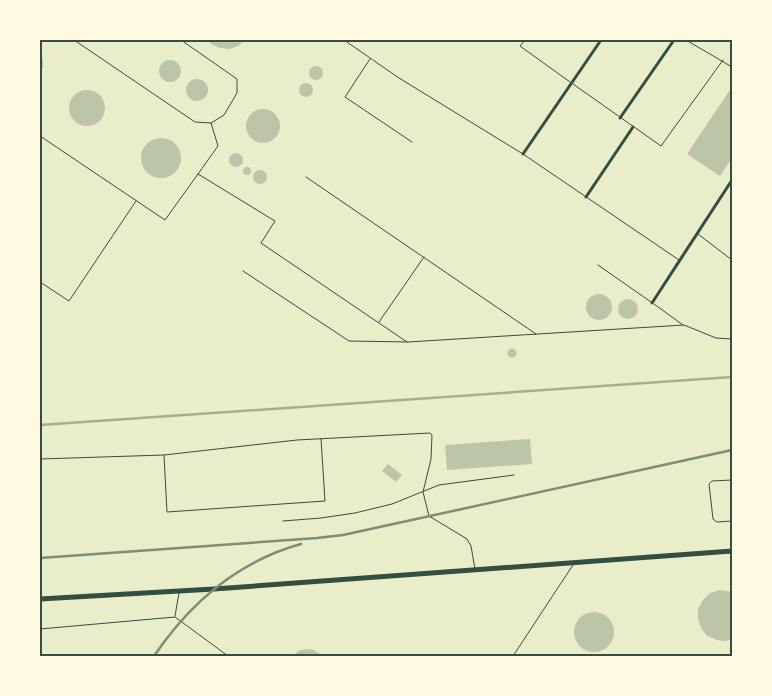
<svg xmlns="http://www.w3.org/2000/svg" width="772" height="696" viewBox="0 0 772 696" font-family="'Noto Sans',sans-serif">
<rect width="100%" height="100%" fill="#e9edc9"/>
<g fill="none" stroke-linecap="round" stroke-linejoin="round">
<path stroke="#a3b18a" stroke-width="2.5" d="M40,425L732,377"/>
</g>
<g fill="#bcc5a7">
<path d="M208,40H245L238,46L229,49L220,48L211,44Z"/>
<path d="M40,51L43,60V67L40,73Z"/>
<circle cx="170" cy="71" r="11"/>
<circle cx="316" cy="73" r="7"/>
<circle cx="197" cy="90" r="11"/>
<circle cx="306" cy="90" r="7"/>
<path d="M732,87V158L720,176L687,154Z"/>
<circle cx="87" cy="108" r="18"/>
<circle cx="263" cy="126" r="17"/>
<circle cx="161" cy="158" r="20"/>
<circle cx="236" cy="160" r="7"/>
<circle cx="247" cy="171" r="4"/>
<circle cx="260" cy="177" r="7"/>
<circle cx="599" cy="307" r="13"/>
<circle cx="628" cy="309" r="10"/>
<circle cx="512" cy="353" r="4.5"/>
<path d="M530,439L532,464L447,470L445,445Z"/>
<path d="M388,464L402,475L396,482L382,471Z"/>
<path d="M720,590L732,592V639L726,641L717,640L707,636L701,628L698,619V609L703,600L710,593Z"/>
<circle cx="594" cy="632" r="20"/>
<path d="M306,649L314,650L323,656H293L298,651Z"/>
</g>
<g fill="none" stroke-linecap="round" stroke-linejoin="round">
<g stroke="#344e41" stroke-width="1">
<path d="M74,40L195,122L211,123L224,115L237,93V79L181,40"/>
<path d="M344,40L399,78L523,154L679,260"/>
<path d="M525,40L520,46L570,82"/>
<path d="M686,40L732,67"/>
<path d="M370,59L345,97L412,142"/>
<path d="M573,84L661,146L723,60"/>
<path d="M40,136L165,220L218,146L211,123"/>
<path d="M198,174L275,221L261,243L407,342"/>
<path d="M306,177L536,334"/>
<path d="M698,234L732,260"/>
<path d="M598,265L651,302"/>
<path d="M243,271L349,341L408,342L684,325L716,338L732,339"/>
<path d="M40,282L69,301L136,201"/>
<path d="M654,304L683,325"/>
<path d="M379,322L424,257"/>
<path d="M164,455L167,512L325,501L321,439"/>
<path d="M40,459L164,455L297,440L430,433L432,435L431,459L423,492L429,516L467,539L471,546L475,569"/>
<path d="M732,480L712,481L709,484L713,519L717,522L732,521"/>
<path d="M283,521L321,518L355,513L392,504L439,485L514,475"/>
<path d="M175,616L179,593"/>
<path d="M40,629L175,617L228,656"/>
<path d="M513,656L573,565"/>
</g>
<g stroke="#344e41" stroke-width="3">
<path d="M620,118L674,40"/>
<path d="M523,154L601,40"/>
<path d="M586,197L633,127"/>
<path d="M652,303L732,180"/>
</g>
<path stroke="#344e41" stroke-width="5" d="M40,599L214,589L732,551"/>
<g stroke="#7c8e77" stroke-width="2.5">
<path d="M40,558L317,538L343,535L732,450"/>
<path d="M154,656C190,603 239,561 301,544"/>
</g>
</g>
<rect width="772" height="696" fill="none" stroke="#fefae0" stroke-width="82"/>
<rect x="41" y="41" width="690" height="614" fill="none" stroke="#344e41" stroke-width="2"/>
</svg>
